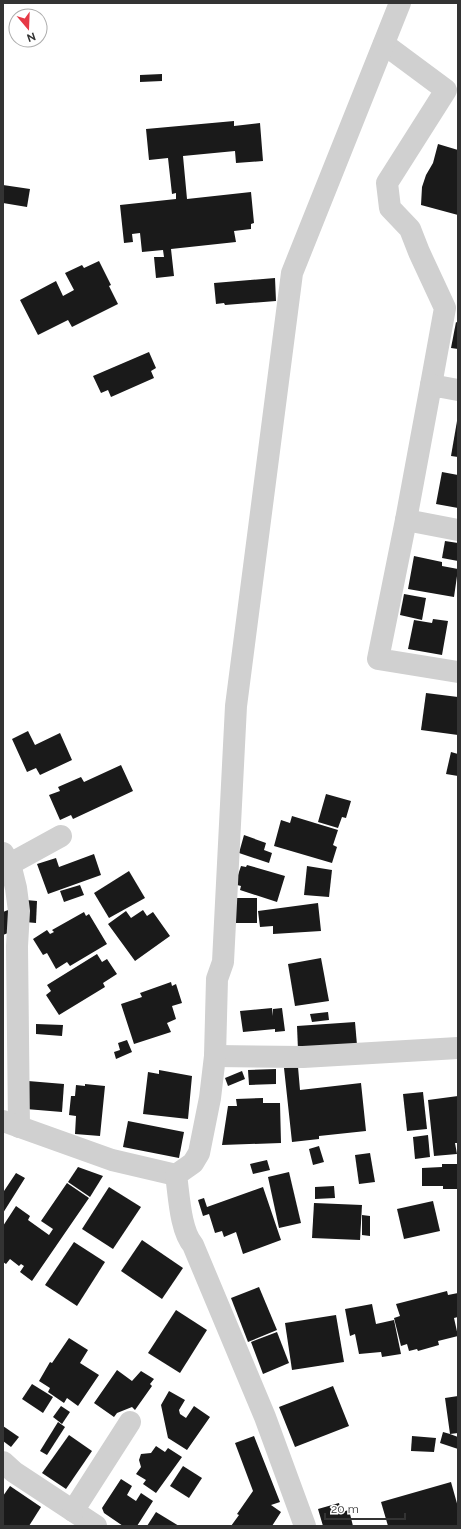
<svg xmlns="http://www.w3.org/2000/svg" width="461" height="1529" viewBox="0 0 461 1529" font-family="Raleway,sans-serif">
<rect width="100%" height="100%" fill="#fff"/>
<g fill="#1a1a1a">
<path d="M162,74V81L140,82V75Z"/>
<path d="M234,121V126L260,123L263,161L236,163L235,151L183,156L187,199L251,192L254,223L251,224V229L234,231L236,242L171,249L174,276L156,278L154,257H164L163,250L142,252L140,233L132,234L133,242L124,243L120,205L176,199V193L172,194L168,158L149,160L146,129Z"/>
<path d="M438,144L458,150V215L421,205L422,187L426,175L433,163Z"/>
<path d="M3,185L30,189L27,207L3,203Z"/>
<path d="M99,261L111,285L109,286L118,304L72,327L68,320L38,335L20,300L56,281L63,296L74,290L65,273L82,265L84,268Z"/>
<path d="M275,278L276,301L225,305L224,303L216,304L214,283Z"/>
<path d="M456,322L458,323V349L451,348Z"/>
<path d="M149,352L156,368L151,371L154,378L111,397L108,390L101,393L93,376Z"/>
<path d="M457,421H458V457L451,456Z"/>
<path d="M442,472L458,475V508L436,504Z"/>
<path d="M445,541L458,543V561L442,558Z"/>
<path d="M414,556L442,562V566L458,569L454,597L408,589Z"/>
<path d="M404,594L426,598L422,620L400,615Z"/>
<path d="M433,619L448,621L442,655L408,649L414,620L432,623Z"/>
<path d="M426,693L458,697V735L421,730Z"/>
<path d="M28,731L35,745L60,733L72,760L40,775L36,768L27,772L12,739Z"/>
<path d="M451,752L458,754V776L446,774Z"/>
<path d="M121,765L133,791L73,819L71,815L60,820L49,795L60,791L58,787L81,777L84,782Z"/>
<path d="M326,794L351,801L346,818L342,817L338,828L318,822Z"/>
<path d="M292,816L338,830L333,845L337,847L332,863L274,846L281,820L290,823Z"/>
<path d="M244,835L266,843L264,850L272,853L269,863L239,853Z"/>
<path d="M94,854L101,875L48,894L37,864L56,858L59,867Z"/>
<path d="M247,865L285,876L277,902L240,890L241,886L237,885L238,875L241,866L246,867Z"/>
<path d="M307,866L332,870L329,897L304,895Z"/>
<path d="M129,871L145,898L109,918L94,893Z"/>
<path d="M80,885L84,895L64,902L60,891Z"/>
<rect x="236" y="898" width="21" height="25"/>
<path d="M26,900L37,901L36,923L25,922Z"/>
<path d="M318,903L321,931L273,934V926L260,927L258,911Z"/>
<path d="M8,910V933L3,935V912Z"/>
<path d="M143,910L147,916L153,912L170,936L135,961L108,924L126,911L131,918Z"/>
<path d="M84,912L86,916L89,914L107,944L70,966L67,962L56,969L47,953L43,955L33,939L47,930L50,934L54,932L52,930Z"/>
<path d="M97,954L102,962L107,959L117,974L103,983L105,987L59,1015L46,995L51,991L47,985Z"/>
<path d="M321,958L329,1001L295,1006L288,964Z"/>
<path d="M171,982L172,986L176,984L182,1003L172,1006L176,1019L167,1023L171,1032L134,1044L121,1004L142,997L140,993Z"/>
<path d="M272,1008L273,1016V1009L282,1008L285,1031L275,1032V1029L243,1032L240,1011Z"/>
<path d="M328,1012L329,1020L312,1022L310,1014Z"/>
<path d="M355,1022L357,1045L298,1050L297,1026Z"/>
<path d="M36,1024L63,1025L62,1036L36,1034Z"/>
<path d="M127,1040L132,1052L116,1059L114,1052L120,1050L118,1043Z"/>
<path d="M298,1067L300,1090L361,1083L366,1131L319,1136V1139L292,1142L284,1068Z"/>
<path d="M276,1069V1084L249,1085L248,1070Z"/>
<path d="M159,1070L192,1076L188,1119L143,1114L148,1072L159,1074Z"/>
<path d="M242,1071L245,1079L228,1086L225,1078Z"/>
<path d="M28,1081L64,1084L62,1112L26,1109Z"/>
<path d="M85,1084L105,1086L100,1136L75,1134L76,1116L69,1115L71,1096H75L76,1085L85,1086Z"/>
<path d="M423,1092L427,1129L407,1131L403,1094Z"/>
<path d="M458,1096V1143H455L457,1154L434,1156L428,1100Z"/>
<path d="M263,1098V1103H280L281,1143L222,1145L228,1106H237L236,1099Z"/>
<path d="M128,1121L184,1132L179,1158L123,1147Z"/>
<path d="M428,1135L430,1157L415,1159L413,1137Z"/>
<path d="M319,1146L324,1162L313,1165L309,1149Z"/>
<path d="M370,1153L375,1182L359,1184L355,1155Z"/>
<path d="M267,1160L270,1170L253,1174L250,1164Z"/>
<path d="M442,1164H458V1189H443V1186H422V1168L442,1167Z"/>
<path d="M78,1167L103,1176L90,1197L68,1182Z"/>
<path d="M289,1172L301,1223L279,1228L268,1177Z"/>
<path d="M16,1173L25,1178L3,1213V1190L4,1191Z"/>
<path d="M67,1183L89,1198L32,1281L20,1272L24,1266L21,1264L19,1266L10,1259L6,1264L3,1262V1226L16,1206L30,1216L28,1220L49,1235L53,1229L41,1221Z"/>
<path d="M334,1186L335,1198L315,1199V1187Z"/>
<path d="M109,1187L141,1207L113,1249L82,1229Z"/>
<path d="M263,1187L281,1240L243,1254L236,1232L224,1237L222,1231L215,1233L209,1214L203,1216L198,1200L204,1198L207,1207Z"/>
<path d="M433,1201L440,1231L404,1239L397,1209Z"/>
<path d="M314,1203L362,1205L360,1240L312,1238Z"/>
<path d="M362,1215L370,1216V1236L362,1235Z"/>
<path d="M142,1240L183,1268L162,1299L121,1271Z"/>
<path d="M74,1242L105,1262L77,1306L45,1285Z"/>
<path d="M259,1287L277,1330L248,1342L231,1298Z"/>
<path d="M447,1291L448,1295L458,1293V1317L454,1318L458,1336L438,1341L439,1345L418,1351L417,1349L409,1351L407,1344L401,1346L394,1318L400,1316L396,1304Z"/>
<path d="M372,1304L376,1324L394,1320L401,1354L382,1357L381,1352L359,1354L355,1334L350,1336L345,1309Z"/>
<path d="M176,1310L207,1330L180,1373L148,1353Z"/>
<path d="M336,1315L344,1362L292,1370L285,1323Z"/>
<path d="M277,1332L289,1363L263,1374L251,1342Z"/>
<path d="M69,1338L88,1350L80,1363L99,1375L78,1406L67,1398L64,1403L48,1392L50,1388L39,1381L50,1362L52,1363Z"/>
<path d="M117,1370L132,1381L141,1371L154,1379L150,1384L152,1386L135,1410L132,1407L117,1413L114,1417L94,1403Z"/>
<path d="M32,1384L53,1397L43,1413L22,1399Z"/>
<path d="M333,1386L349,1426L295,1447L279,1407Z"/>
<path d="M169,1391L185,1400L179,1410L180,1414L186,1418L194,1406L210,1417L187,1450L168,1438L161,1405Z"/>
<path d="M458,1396V1433L450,1434L458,1437V1449L440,1443L443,1432L450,1434L445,1398Z"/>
<path d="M61,1406L70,1412L62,1424L53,1417Z"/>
<path d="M58,1422L65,1427L47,1455L40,1451Z"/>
<path d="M3,1426L19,1437L11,1447L3,1441Z"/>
<path d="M69,1435L92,1451L66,1489L42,1473Z"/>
<path d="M254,1436L280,1502L271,1505L281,1512L272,1526H231L239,1515L237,1514L253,1491L235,1443Z"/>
<path d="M412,1436L436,1438L434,1452L411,1451Z"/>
<path d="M156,1446L165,1452L168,1448L182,1457L156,1493L143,1484L146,1480L136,1474L141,1467L139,1460L141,1454L151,1453Z"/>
<path d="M183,1466L202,1478L189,1498L170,1486Z"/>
<path d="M121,1479L132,1486L127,1495L136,1501L141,1493L153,1501L137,1526H123L104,1513L102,1508Z"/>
<path d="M451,1482L458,1507V1526H388L381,1502Z"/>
<path d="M10,1486L41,1507L29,1526H3V1496Z"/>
<path d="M339,1503L341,1512L349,1510L353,1526H323L318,1509Z"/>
<path d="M156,1512L179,1526H147Z"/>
</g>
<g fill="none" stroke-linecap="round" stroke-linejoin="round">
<g stroke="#d0d0d0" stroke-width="22">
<path d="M384,44L446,90L387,183L390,208L410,229L419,252L445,308L431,385"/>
<path d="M458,390L431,385L406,520L378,659L458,672"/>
<path d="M406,520L458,530"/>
<path d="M3,853L10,864L16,888L19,911L17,946L19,1127"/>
<path d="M10,864L61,836"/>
<path d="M215,1056L303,1057L458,1048"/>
<path d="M3,1121L112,1160L176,1175"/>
<path d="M3,1462L14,1472L96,1526"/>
<path d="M73,1511L130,1422"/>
<path d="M305,1526L265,1417L193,1245C180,1230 179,1194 176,1175L193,1163L199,1153L210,1098L215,1056L217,979L223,962L236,706L292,273L400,3"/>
</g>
</g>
<rect width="461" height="1529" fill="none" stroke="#333333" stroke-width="8"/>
<g transform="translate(28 28) rotate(161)"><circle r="19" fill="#ffffff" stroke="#adadad"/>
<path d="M0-3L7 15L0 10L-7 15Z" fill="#e63946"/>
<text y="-6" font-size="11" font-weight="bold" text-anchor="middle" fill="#333333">N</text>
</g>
<path d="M325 1513v6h80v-6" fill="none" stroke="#333333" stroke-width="2"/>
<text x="331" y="1513" font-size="12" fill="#333333" stroke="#ffffff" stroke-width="3" paint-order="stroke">20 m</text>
</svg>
